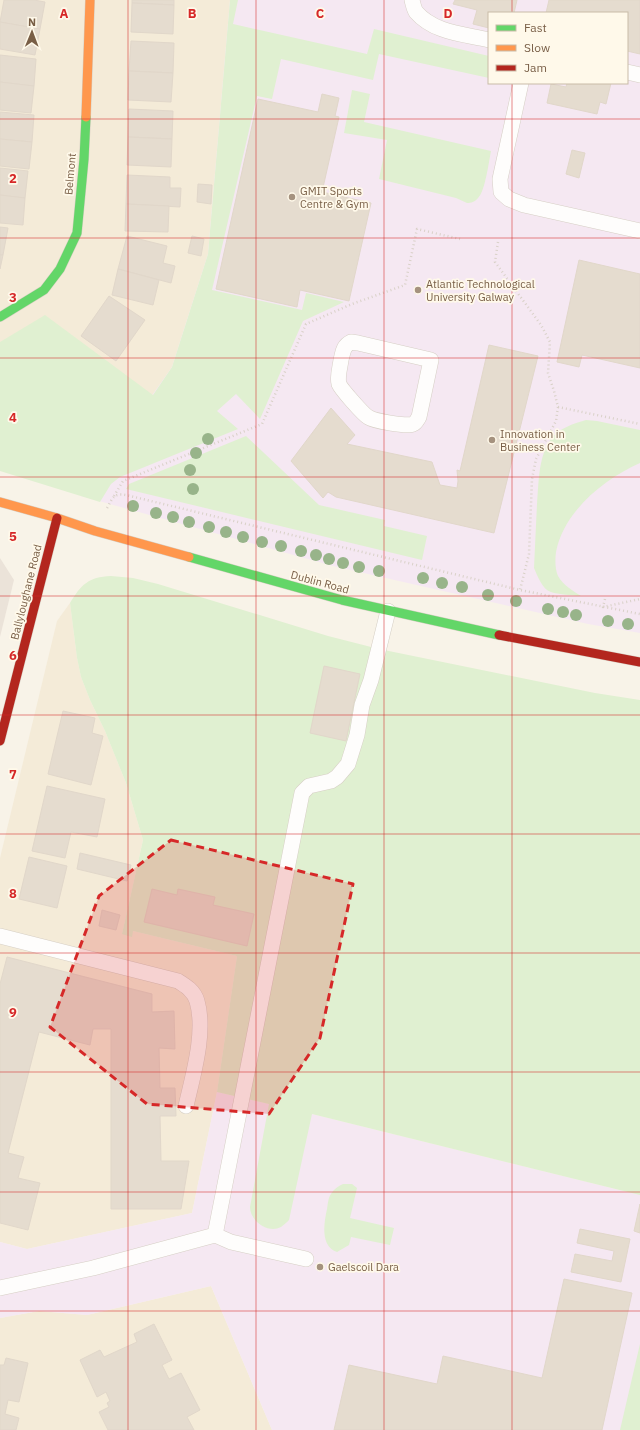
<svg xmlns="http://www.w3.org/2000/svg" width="640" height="1430" viewBox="0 0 640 1430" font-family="'IBM Plex Sans',sans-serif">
<rect width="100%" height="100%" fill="#f8f3e8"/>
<g fill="#f4ebd8">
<path d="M0,0H230L208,254L172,367L153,395L0,471Z"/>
<path d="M70,603L77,658L81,677L90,700L105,731L126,783L143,840L122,934L133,931L237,956L217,1092L192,1213L27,1249L0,1242V858L57,621Z"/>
<path d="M211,1286L272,1430H0V1318L39,1311L87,1315Z"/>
</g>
<path fill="#ebe3d9" d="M0,558L14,580L0,637Z"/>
<g fill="#f5e8f2" fill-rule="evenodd">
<path d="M230,0H640V633L588,624L333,566L81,496L172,367L208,254ZM489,13H627V83H489Z"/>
<path d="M217,1092L312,1114L640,1195V1430H272L211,1286L87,1315L39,1311L0,1318V1242L27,1249L192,1213Z"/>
</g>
<g fill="#e0f0d1">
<path d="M230,0H238L233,24L367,54L374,29L489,56V78L379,54L373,80L281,59L272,99L257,96L212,290L302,310L306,293L344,302L303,321L260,419L236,394L217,411L238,429L120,477L111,484L100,502L0,471V342L45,315L153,395L172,367L208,254Z"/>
<path d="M352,90L370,94L364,122L491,151C489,161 485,192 478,198C475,202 471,203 467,203L456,198L379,179L387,140L344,133Z"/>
<path d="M586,420L597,421L640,430V463C604,479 564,511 556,552C555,560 555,569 558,576C563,585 573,591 581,596C573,595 554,595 547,590C541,585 537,575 534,568C535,546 536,525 537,504C539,482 538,457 551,439C559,428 573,424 586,420Z"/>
<path d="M246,436L319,505L385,520L384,526L427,536L422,560L126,489L129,484Z"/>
<path d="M111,576L133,578L158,584L328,636L379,649L595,693L640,700V1195L312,1114L289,1220C287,1222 284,1225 281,1227C268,1234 250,1221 250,1207L269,1104L217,1092L237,956L133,931L132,937L122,934L143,840L126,783L105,731L90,700L81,677L77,658L70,603C81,585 88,577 111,576Z"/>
<path d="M343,1184H352L357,1188L350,1218L394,1228L390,1245L351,1237L349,1245L337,1252C320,1246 324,1223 327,1209C328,1204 328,1198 331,1194C334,1189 338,1186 343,1184Z"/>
<path d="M640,1344V1430H620Z"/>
</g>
<g fill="#e5dccf" stroke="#e1d7ca">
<path d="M4,0H34L45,2L40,29L0,22Z"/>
<path d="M132,0H174V5L132,3Z"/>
<path d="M455,0H517L514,13H489V28L473,24L477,10L453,4Z"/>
<path d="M549,0H640V54L627,51V13H546Z"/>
<path d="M132,3L174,5L173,34L131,32Z"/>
<path d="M0,22L40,29L35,55L0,49Z"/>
<path d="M131,41L174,43L173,73L129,71Z"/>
<path d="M0,55L36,59L34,86L0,82Z"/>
<path d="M129,71L173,73L171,102L128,100Z"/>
<path d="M0,82L34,86L31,113L0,110Z"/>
<path d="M567,83H611L606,104L600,102L597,114L547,103L551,84L566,87Z"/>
<path d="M322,94L339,98L335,116L339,117L322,192L371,203L349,301L300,290L297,307L216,289L258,99L318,112Z"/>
<path d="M129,109L173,111L172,139L128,137Z"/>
<path d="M0,112L34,115L32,142L0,139Z"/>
<path d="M128,137L172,139L171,167L127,165Z"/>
<path d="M0,139L32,142L29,169L0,166Z"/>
<path d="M572,150L585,153L579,178L566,174Z"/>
<path d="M0,168L28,171L25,198L0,195Z"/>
<path d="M127,175L170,177V188H181L180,207L126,204Z"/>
<path d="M198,184L212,185L211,204L197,202Z"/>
<path d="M0,195L25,198L23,225L0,223Z"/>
<path d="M126,204L169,206L168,232L125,231Z"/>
<path d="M0,227L8,228L3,255H0Z"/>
<path d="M127,236L167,246L163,263L175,266L171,283L118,269Z"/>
<path d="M192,236L204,239L201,256L188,253Z"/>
<path d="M0,255H3L0,269Z"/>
<path d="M579,260L640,274V368L582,355L579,367L557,362Z"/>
<path d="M118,269L159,280L153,305L112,295Z"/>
<path d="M109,296L145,320L116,361L81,336Z"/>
<path d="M489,345L538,356L494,533L336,497L328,492L323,498L291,461L331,408L355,435L347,444L432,462L440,485L457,488L458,481L457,470L460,471Z"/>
<path d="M324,666L360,674L346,741L310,733Z"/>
<path d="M63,711L95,718L92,733L103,736L91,785L48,774Z"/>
<path d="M47,786L105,799L97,837L71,832L65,858L32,851Z"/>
<path d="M80,853L131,865L127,881L77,869Z"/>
<path d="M29,857L67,866L57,908L19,899Z"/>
<path d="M152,889L177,895L178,889L215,897L213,905L254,914L247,946L144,922Z"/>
<path d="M102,910L120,915L116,930L99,926Z"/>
<path d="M7,957L152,994V1012L174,1011L175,1049L159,1048L160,1088H175L176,1116H160L161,1161H189L181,1209H111V1029H93L90,1045L39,1032L8,1153L24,1157L18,1178L40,1183L28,1230L0,1223V984Z"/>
<path d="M640,1204V1233L634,1231Z"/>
<path d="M580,1229L630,1239L621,1282L571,1272L575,1254L612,1261L614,1251L577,1243Z"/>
<path d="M564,1279L632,1293L602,1430H334L349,1365L437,1384L443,1356L542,1378Z"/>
<path d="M154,1324L172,1360L162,1365L169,1379L181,1373L200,1410L187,1417L194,1430H108L99,1412L109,1407L107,1403L110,1401L106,1392L97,1397L80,1360L100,1350L104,1357L137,1342L134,1334Z"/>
<path d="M6,1358L28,1363L19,1402L8,1400L5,1414L19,1418L16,1430H0V1365H4Z"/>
</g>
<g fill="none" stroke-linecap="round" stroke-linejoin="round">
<g stroke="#d6cfc5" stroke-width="16">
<g id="lane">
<path d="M412,0C413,4 414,9 416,12C434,33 464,34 489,40"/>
<path d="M627,72L640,75"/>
<path d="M521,83L500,179L501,192L509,199L524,205L640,231"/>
<path d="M351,342L358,343L431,360L419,417C417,420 416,423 413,424C407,427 374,421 368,417C363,414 341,389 339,384C337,377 340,368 341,360C343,352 343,346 351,342Z"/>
<path d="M0,936L178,981C186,986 194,991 197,1001C206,1032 193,1075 186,1106"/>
<path d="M215,1235L302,793L309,786L331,781L337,777L348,764L357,735L362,705L371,680L388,611"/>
<path d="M0,1288L93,1268L215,1235L231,1242L306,1259"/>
</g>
</g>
<g stroke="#d7cfc4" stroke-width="10">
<g id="fast">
<path d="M0,317L44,290L60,269L77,233L84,159L86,117"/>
<path d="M189,557L342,600L499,635"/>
</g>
</g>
<g stroke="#d7cfc4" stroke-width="10">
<g id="slow">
<path d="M86,117L90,0"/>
<path d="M0,502L57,518L95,531L189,557"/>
</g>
</g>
<g stroke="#d7cfc4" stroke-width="10">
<g id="jam">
<path d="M499,635L640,662"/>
<path d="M0,741L57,518"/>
</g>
</g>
<g stroke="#d9d1c8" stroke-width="2.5" stroke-dasharray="1 3" stroke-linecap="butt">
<path d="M498,242L495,262L541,325L550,342L548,373L554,391L558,407L556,421L536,459L532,479L529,554L520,590"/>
<path d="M558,407L640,424"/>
<path d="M114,496L123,481L262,424L306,324L352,304L405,285L417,229L460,239"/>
<path d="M107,508C113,498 113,493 126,495L520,590L640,614"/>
<path d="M605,599L603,607L640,599"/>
</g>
<use href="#lane" stroke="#fefdfc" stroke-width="15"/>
<use href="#fast" stroke="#63d668" stroke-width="9"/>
<use href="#slow" stroke="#ff974d" stroke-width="9"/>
<use href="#jam" stroke="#b3261e" stroke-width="9"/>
</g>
<g fill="#98b48a">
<circle cx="208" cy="439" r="6"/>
<circle cx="196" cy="453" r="6"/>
<circle cx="190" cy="470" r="6"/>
<circle cx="193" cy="489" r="6"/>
<circle cx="133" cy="506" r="6"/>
<circle cx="156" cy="513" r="6"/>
<circle cx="173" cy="517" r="6"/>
<circle cx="189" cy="522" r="6"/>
<circle cx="209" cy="527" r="6"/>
<circle cx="226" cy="532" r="6"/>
<circle cx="243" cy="537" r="6"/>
<circle cx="262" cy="542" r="6"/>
<circle cx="281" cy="546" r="6"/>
<circle cx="301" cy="551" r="6"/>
<circle cx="316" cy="555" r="6"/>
<circle cx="329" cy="559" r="6"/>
<circle cx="343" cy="563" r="6"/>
<circle cx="359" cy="567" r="6"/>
<circle cx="379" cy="571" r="6"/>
<circle cx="423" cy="578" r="6"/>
<circle cx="442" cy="583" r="6"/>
<circle cx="462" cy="587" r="6"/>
<circle cx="488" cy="595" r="6"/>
<circle cx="516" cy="601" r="6"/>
<circle cx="548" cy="609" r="6"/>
<circle cx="563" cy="612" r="6"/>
<circle cx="576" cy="615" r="6"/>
<circle cx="608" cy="621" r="6"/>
<circle cx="628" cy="624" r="6"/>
</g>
<path fill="#d62828" fill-opacity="0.2" stroke="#d62828" stroke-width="3" stroke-dasharray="8 5" stroke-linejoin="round" d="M171,840L353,884L320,1038L269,1114L147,1104L50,1027L99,896Z"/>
<path fill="none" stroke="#d62828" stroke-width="1" stroke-opacity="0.55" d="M128,0V1430M256,0V1430M384,0V1430M512,0V13M512,83V1430M0,119H640M0,238H640M0,358H640M0,477H640M0,596H640M0,715H640M0,834H640M0,953H640M0,1072H640M0,1192H640M0,1311H640"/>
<g fill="#a5927f" stroke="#fff9ea" stroke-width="1.5">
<circle cx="292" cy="197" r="4"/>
<circle cx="418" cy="290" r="4"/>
<circle cx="492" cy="440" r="4"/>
<circle cx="320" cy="1267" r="4"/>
</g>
<g text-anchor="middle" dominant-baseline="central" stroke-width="3.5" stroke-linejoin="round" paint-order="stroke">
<g font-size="11" fill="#785e46" stroke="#fff9ea">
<text transform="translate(70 174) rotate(-85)">Belmont</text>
<text transform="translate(320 582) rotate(15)">Dublin Road</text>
<text transform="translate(26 592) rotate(-76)">Ballyloughane Road</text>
</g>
<g font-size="11" fill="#785e46" stroke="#fff9ea" text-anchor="start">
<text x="300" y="191">GMIT Sports<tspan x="300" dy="13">Centre &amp; Gym</tspan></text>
<text x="426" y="284">Atlantic Technological<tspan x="426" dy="13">University Galway</tspan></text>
<text x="500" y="434">Innovation in<tspan x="500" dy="13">Business Center</tspan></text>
<text x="328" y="1267">Gaelscoil Dara</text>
</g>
</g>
<g font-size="13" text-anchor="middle" font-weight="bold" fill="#d62828" stroke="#fff9ea" stroke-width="3.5" stroke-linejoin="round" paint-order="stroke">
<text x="64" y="18">A</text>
<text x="192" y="18">B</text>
<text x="320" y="18">C</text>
<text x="448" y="18">D</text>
<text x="13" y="183">2</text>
<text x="13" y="302">3</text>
<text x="13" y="422">4</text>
<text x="13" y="541">5</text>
<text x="13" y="660">6</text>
<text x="13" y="779">7</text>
<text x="13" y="898">8</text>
<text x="13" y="1017">9</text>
</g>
<rect x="488" y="12" width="140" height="72" fill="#fff9ea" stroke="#c9bba8"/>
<rect x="496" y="25" width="20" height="6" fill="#63d668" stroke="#c9bba8"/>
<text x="524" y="32" font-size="12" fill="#785e46">Fast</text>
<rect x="496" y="45" width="20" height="6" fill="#ff974d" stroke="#c9bba8"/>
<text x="524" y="52" font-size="12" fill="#785e46">Slow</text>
<rect x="496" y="65" width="20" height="6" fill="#b3261e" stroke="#c9bba8"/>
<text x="524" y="72" font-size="12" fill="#785e46">Jam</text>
<g transform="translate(32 32) rotate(1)" stroke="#fff9ea" stroke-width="3" paint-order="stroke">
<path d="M0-3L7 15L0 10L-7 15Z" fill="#785e46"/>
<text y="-6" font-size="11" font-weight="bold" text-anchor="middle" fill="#785e46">N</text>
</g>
</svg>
